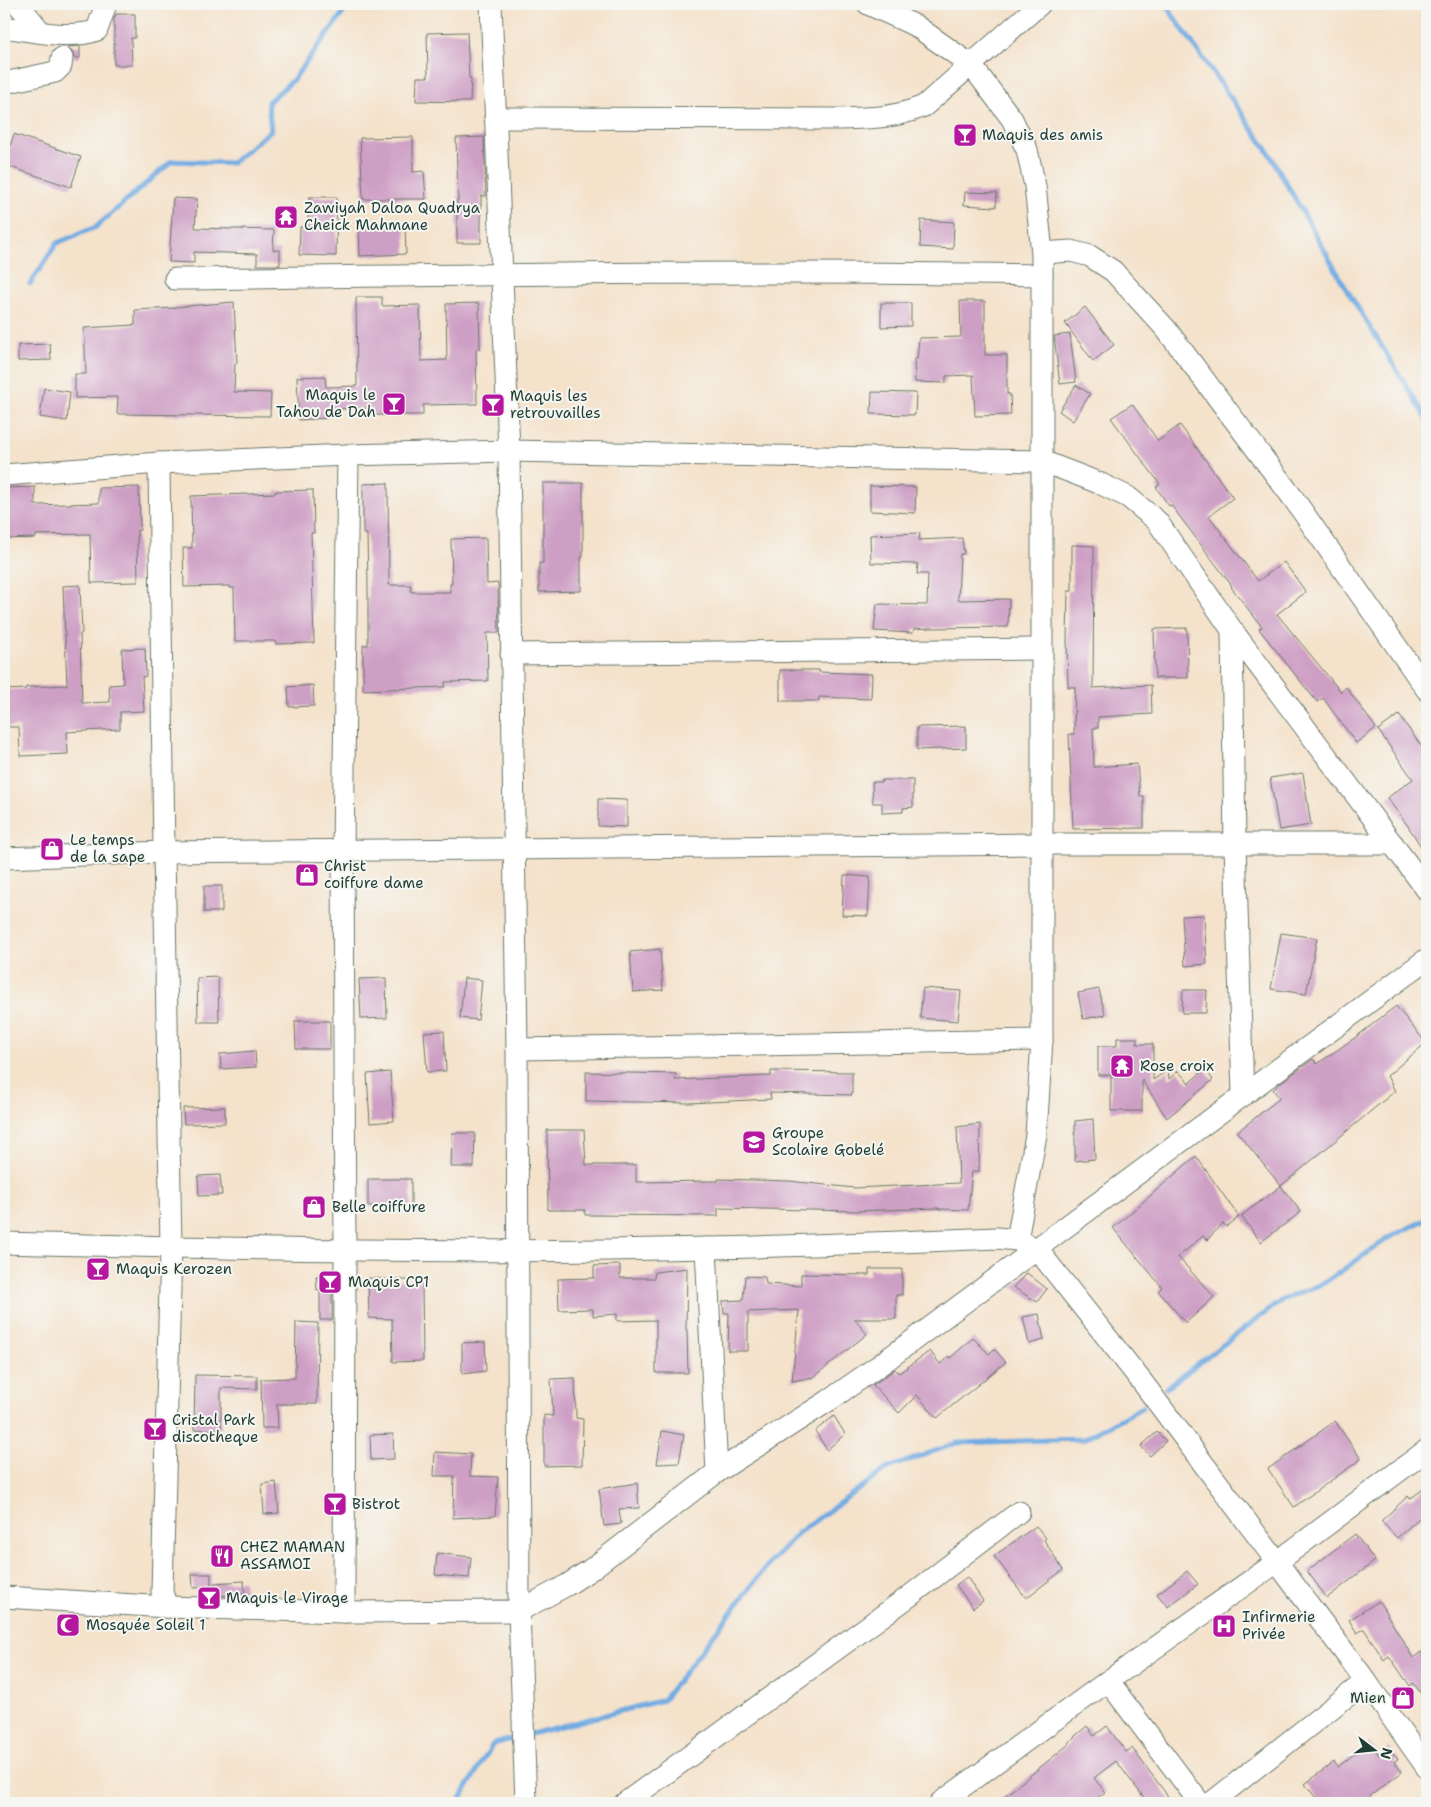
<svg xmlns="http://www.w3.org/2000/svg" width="1431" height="1807" viewBox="0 0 1431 1807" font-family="'Shantell Sans',sans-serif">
<rect width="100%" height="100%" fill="#f6f6f2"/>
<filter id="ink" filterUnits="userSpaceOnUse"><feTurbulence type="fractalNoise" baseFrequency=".02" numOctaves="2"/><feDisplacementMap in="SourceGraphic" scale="10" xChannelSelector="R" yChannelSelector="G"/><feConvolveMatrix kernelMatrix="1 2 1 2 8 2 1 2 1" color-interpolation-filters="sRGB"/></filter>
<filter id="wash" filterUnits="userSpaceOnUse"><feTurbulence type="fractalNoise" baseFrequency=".0096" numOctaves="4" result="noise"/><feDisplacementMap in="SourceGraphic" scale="20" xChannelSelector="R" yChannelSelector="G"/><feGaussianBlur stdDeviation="1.12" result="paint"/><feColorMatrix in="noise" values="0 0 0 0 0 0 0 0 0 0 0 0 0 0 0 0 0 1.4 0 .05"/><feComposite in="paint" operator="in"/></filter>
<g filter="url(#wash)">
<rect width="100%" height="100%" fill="#f4e2cb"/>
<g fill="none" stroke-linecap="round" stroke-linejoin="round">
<g stroke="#71abe2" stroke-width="5">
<path d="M1165,4L1268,151L1347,290L1427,419"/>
<path d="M30,284L57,243L96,227L172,161L232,163L271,130L268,102L293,80L343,13"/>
<path d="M1166,1388L1282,1300L1324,1283L1390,1237L1427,1219"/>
<path d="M527,1735L663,1700L764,1570L798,1533L888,1468L957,1443L1084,1439L1143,1407"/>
<path d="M458,1803L493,1744L520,1737"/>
</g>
</g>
<g id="blocks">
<g fill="#ce9fc5">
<path d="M116,14H135V38H131L132,65H114V19Z"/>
<path d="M467,32L469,78H471L470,102L416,101L417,77H428L427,33Z"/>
<path d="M80,46V58H74L73,53L67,47Z"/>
<path d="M14,134L81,157L71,187L4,165Z"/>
<path d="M413,137V172L424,171L426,199H363L360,138Z"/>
<path d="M484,137L486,196H481V243H457V200H458L456,138Z"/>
<path d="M965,192L997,193L996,207L964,205Z"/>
<path d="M309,197H337L336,256L299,255L300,227H308Z"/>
<path d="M173,198L197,199L195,228L274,230L273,250H280V265H257V254L194,252V263L169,262Z"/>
<path d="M921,220L954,222L953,249L920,247Z"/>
<path d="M405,225L406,254L360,256L359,227Z"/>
<path d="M356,297H382V306L420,305L421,361L447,360L446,304L479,303L480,349H476L477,404L423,405V415H372V408L327,409V418L299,420L297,377L325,376L326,387L357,386Z"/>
<path d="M960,301H985V355H1007V394H1010L1011,415L975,416L973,375L946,376V383L915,382L914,359H917L919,338L961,337Z"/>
<path d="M234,302L237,363H235L234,392L271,393L270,416L117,414L118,397L75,398V374H86L84,328L135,325V310L175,308V307Z"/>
<path d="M881,303H911V326L881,327Z"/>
<path d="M1085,307L1114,345L1093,361L1065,323Z"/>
<path d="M1070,334L1076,382L1060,384L1054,336Z"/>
<path d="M50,344L51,360L18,361V345Z"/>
<path d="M1076,385L1090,394L1073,421L1059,411Z"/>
<path d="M44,388L70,392L67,421L40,417Z"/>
<path d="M872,392L916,393L915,415L871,414Z"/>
<path d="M1132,404L1158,441L1180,425L1233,498L1209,516L1258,581L1284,562L1306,592L1277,614L1341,692L1346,687L1376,728L1356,743L1323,698L1317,702L1259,629L1262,627L1231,587L1232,586L1171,505L1169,506L1156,487L1160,484L1111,418Z"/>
<path d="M388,483L389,585H411V592H450V584H452L451,539L486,538L487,584L498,583L499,633H487L488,681L445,682V687L363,690V645H368V586L367,534H363V484Z"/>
<path d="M543,483H583V557H581V591L539,592V563H543Z"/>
<path d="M870,486L916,487L915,513L870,511Z"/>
<path d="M35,487V505L99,503V488L139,487L140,530H137L138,582L91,583L90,534L36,535V538L4,539V488Z"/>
<path d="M313,490L314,533H311L314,643L276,644L275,641H235L234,588H230V586L184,587L183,548H192L191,496L276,493V491Z"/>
<path d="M920,533L919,540L962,538L964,554H960L958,600L1009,599L1008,627L930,628L914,629L913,633L874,631L877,604L927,605L928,574H917L918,564L871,563L870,535Z"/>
<path d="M1072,545L1094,546L1093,688L1151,685L1152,714L1098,717V728H1093L1094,767L1137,764L1140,796H1144V828L1073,829L1069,734H1074L1075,687H1068L1067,639L1068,591H1072Z"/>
<path d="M80,585L82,633L80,634L82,703L110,702L109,685L123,684L122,649L145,648L146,676L142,677L144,711L120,712V729L67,732L68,754L20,756L19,727H4V690L26,689V687L67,685L63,586Z"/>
<path d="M1187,628L1188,678H1155L1154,629Z"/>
<path d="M780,670H819V672L872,674L871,699L819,697V701H780Z"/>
<path d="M313,685L314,706L289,707L288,687Z"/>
<path d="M1399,715L1427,754V856L1408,826L1387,798L1413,779L1378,730Z"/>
<path d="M966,726V748L917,750V727Z"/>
<path d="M1303,773L1311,825L1279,830L1270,778Z"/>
<path d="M882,780H913V807L903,808V812L882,813V803H873L872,782H882Z"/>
<path d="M598,799L627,800V827L598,826Z"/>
<path d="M844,875L870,877L868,916L842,915Z"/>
<rect x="204" y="886" width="18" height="26"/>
<path d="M1204,915L1207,964L1185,966L1182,916Z"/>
<path d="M1281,933L1317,938L1306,994L1271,989Z"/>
<path d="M660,949L663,990L633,992L630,952Z"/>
<path d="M218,977L219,1022H198L197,978Z"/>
<path d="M386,978L387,1018L361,1019L359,979Z"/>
<path d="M464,978L482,980L478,1020L460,1018Z"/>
<path d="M923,988L961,991L958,1021L920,1018Z"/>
<path d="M1099,989L1105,1015L1083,1019L1078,993Z"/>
<path d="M1183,990H1207L1206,1013H1182Z"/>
<path d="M1396,1006L1426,1043L1387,1076L1395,1091L1281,1186L1237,1132L1280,1098L1273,1090L1280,1083L1313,1059L1317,1064L1356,1037Z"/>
<path d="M295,1021H330V1049H296Z"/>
<path d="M444,1031L446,1071L427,1072L424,1032Z"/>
<path d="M1117,1038H1137V1044H1153V1080L1168,1070L1169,1079L1178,1071L1189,1083L1205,1069L1213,1080L1167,1118L1142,1080V1111H1111V1075H1098V1046H1117Z"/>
<path d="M255,1051L256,1067L221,1069L220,1054Z"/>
<path d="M771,1071L852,1072V1095L770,1093L771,1099L689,1103L586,1101V1072L676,1074L675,1080L771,1076Z"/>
<path d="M390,1072L394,1121L370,1123L367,1074Z"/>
<path d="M225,1107V1123L184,1124L183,1108Z"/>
<path d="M1093,1119L1095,1159L1075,1161V1121Z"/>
<path d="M980,1124L979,1171L972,1172L968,1210L939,1209V1208L855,1211L718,1208V1216L585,1215V1210H548L547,1130H584L586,1165H636V1182L718,1181V1179L789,1181L854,1188L959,1183L957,1127Z"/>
<path d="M452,1133H475L474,1167H451Z"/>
<path d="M1196,1156L1239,1217L1226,1227L1223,1223L1207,1240L1203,1236L1178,1257L1214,1297L1186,1323L1158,1291L1162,1287L1113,1228Z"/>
<path d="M220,1175L222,1195L199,1196L198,1176Z"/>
<rect x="368" y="1179" width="43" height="27"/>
<path d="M1281,1186L1301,1212L1261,1242L1241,1216Z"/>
<path d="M620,1265V1278H654L655,1272L687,1268L686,1330H687L688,1373H656V1320L617,1321V1314L593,1316V1309L559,1310L558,1279L594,1278V1266Z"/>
<path d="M869,1269H902V1295H896V1319H854L867,1334L814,1377L792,1381L799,1310L748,1312V1351H728L729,1313H724L723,1301L743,1300L745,1276L765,1277L766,1284L801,1286V1274L869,1275Z"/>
<path d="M1027,1273L1047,1289L1037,1302L1013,1287Z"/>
<path d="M316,1276H332V1320H320V1290H317Z"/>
<path d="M368,1278L422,1281L423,1361L393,1362L392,1319L369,1318Z"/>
<path d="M1039,1314L1044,1340L1029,1344L1023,1317Z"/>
<path d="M296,1322L318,1323L317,1404H277L278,1428H262L261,1379L295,1378Z"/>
<path d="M973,1338L989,1354L994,1349L1006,1362L937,1418L917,1395L899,1413L873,1385L895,1369L899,1373L930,1351L940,1364L949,1356L950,1358Z"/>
<path d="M485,1342L486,1371L462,1374V1343Z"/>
<path d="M195,1375L257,1376V1389L221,1388V1429L194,1430Z"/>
<path d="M575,1378L576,1418L583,1419L582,1465L544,1466V1415L553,1416L551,1379Z"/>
<path d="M834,1416L845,1434L827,1450L815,1431Z"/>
<path d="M1335,1421L1361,1459L1294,1507L1268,1469Z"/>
<path d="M662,1431L684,1435L679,1463L657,1464Z"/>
<path d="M1157,1432L1166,1441L1150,1456L1141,1446Z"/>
<path d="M393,1434L394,1459L371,1460L370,1435Z"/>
<path d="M435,1452L471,1454L470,1476L498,1477L495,1516L453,1518L454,1476H434Z"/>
<path d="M276,1482L279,1513L264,1514L262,1484Z"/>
<path d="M637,1483L639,1508L619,1509L621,1524L604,1526L599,1489Z"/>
<path d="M1427,1486V1511L1397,1538L1381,1521L1408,1496L1410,1499Z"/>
<path d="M1036,1526L1046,1538L1044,1540L1063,1570L1026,1598L994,1556Z"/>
<path d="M1355,1534L1375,1561L1327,1598L1307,1571Z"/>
<path d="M437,1553L471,1557L469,1578L435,1575Z"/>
<path d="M1187,1571L1198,1584L1168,1607L1157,1594Z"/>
<path d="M192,1574H211V1587L193,1588Z"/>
<path d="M967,1577L983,1601L973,1608L956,1585Z"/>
<path d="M244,1581L245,1594L216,1596L214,1583Z"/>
<path d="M1379,1601L1413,1658L1421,1652L1427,1660V1701L1413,1683L1410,1686L1389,1656L1384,1660L1364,1629L1357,1633L1349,1620Z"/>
<path d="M1087,1726L1094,1736L1107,1726L1126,1752L1132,1748L1173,1803H1148L1116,1761L1094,1778L1105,1792L1098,1797L1103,1803H996L1069,1744L1068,1743L1075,1736Z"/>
<path d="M1369,1742L1379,1755L1389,1748L1398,1759L1394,1762L1402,1772L1361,1803H1320L1305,1784L1334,1762L1338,1767Z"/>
</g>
</g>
</g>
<g filter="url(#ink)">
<use href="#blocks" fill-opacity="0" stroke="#6a7769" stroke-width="1"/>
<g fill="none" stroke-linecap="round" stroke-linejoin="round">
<g stroke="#6a7769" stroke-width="23">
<g id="minor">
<path d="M18,4L41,32"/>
<path d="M491,4L509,451L517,1049L519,1611L526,1803"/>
<path d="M868,4L916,26L971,65L1012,119L1027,150L1035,186L1042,253V1040L1036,1135L1017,1240"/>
<path d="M4,27C30,31 72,40 97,30L106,4"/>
<path d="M4,83L55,72L61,66L62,58"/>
<path d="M495,118L836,119C870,118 892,119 924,106L1040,4"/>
<path d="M1042,253L1071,251L1090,256L1113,271L1166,329L1293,498L1427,690"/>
<path d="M175,279C464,275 753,270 1042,275"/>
<path d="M159,463L164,852L171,1248L162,1592L167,1607"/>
<path d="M4,475L159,463L348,455L509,451L1042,461L1099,483L1128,497L1157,521L1232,630L1427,890"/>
<path d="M1232,630L1235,844L1243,1095"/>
<path d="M511,654L1041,649"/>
<path d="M4,858L164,852L1042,844H1393"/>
<path d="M517,1049L1042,1040"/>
<path d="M4,1243C238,1249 473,1254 708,1248C804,1246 901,1242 997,1238L1017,1240L1037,1249L1143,1383L1366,1681L1427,1768"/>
<path d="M706,1248L717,1472"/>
<path d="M4,1597L167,1607L344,1612L519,1611L567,1585L590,1570L717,1472L828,1401L877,1367L1427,959"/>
<path d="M344,1612L345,1250L343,851L348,455"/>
<path d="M1108,1681L1200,1803"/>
<path d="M625,1803L911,1595L1019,1512"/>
<path d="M940,1803L1108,1681L1277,1562L1427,1450"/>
<path d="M1211,1803L1366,1681"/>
</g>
</g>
<use href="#minor" stroke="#fff" stroke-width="21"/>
</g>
</g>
<defs>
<g id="bar-square" transform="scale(1.25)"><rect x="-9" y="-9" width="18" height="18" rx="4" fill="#b5179e" stroke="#f6f6f2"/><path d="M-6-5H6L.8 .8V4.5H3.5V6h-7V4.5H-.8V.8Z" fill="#fff"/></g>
<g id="temple-square" transform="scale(1.25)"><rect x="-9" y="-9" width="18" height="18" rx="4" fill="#b5179e" stroke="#f6f6f2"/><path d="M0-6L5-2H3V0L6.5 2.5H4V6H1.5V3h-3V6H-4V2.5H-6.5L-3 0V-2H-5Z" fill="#fff"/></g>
<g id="shop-square" transform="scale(1.25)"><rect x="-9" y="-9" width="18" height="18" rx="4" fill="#b5179e" stroke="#f6f6f2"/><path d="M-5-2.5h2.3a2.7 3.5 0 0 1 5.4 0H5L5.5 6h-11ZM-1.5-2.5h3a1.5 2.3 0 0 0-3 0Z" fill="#fff"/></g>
<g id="school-square" transform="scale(1.25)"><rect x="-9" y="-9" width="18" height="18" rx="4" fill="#b5179e" stroke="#f6f6f2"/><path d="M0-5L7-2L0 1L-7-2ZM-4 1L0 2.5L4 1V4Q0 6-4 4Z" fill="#fff"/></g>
<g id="restaurant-square" transform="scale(1.25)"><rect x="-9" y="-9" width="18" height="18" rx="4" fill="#b5179e" stroke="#f6f6f2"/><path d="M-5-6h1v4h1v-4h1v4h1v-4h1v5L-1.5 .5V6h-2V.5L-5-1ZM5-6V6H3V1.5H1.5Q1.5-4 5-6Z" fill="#fff"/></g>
<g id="mosque-square" transform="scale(1.25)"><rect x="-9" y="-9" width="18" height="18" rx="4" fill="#b5179e" stroke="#f6f6f2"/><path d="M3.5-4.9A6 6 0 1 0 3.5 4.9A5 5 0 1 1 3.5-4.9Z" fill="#fff"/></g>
<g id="hospital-square" transform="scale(1.25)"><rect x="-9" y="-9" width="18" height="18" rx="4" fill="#b5179e" stroke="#f6f6f2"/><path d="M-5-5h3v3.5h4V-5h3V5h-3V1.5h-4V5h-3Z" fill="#fff"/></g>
</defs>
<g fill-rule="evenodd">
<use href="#bar-square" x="965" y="135"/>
<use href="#temple-square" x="286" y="217"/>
<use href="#bar-square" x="394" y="404"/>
<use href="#bar-square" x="493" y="405"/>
<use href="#shop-square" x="52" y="849"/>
<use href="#shop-square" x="307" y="875"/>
<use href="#temple-square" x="1122" y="1066"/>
<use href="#school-square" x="754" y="1142"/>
<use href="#shop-square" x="314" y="1207"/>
<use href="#bar-square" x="98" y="1269"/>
<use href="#bar-square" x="330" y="1282"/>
<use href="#bar-square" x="155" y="1429"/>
<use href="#bar-square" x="335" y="1504"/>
<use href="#restaurant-square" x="222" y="1556"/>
<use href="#bar-square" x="209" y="1598"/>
<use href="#mosque-square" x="68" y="1625"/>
<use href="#hospital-square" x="1224" y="1626"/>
<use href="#shop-square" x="1403" y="1698"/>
</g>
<g text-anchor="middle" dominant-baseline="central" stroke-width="4" stroke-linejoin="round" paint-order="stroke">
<g font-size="15" fill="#1f3d34" stroke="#f6f6f2" text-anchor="start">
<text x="982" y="135">Maquis des amis</text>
<text x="304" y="208">Zawiyah Daloa Quadrya<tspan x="304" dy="17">Cheick Mahmane</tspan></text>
<text x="376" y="395" text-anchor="end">Maquis le<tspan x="376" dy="17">Tahou de Dah</tspan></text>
<text x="510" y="396">Maquis les<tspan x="510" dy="17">retrouvailles</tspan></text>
<text x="70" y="840">Le temps<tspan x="70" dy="17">de la sape</tspan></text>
<text x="324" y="866">Christ<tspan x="324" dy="17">coiffure dame</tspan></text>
<text x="1140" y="1066">Rose croix</text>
<text x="772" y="1133">Groupe<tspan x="772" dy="17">Scolaire Gobelé</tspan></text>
<text x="332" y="1207">Belle coiffure</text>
<text x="116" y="1269">Maquis Kerozen</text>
<text x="348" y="1282">Maquis CP1</text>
<text x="172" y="1420">Cristal Park<tspan x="172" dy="17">discotheque</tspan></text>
<text x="352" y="1504">Bistrot</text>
<text x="240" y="1547">CHEZ MAMAN<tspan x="240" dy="17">ASSAMOI</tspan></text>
<text x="226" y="1598">Maquis le Virage</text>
<text x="1242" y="1617">Infirmerie<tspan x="1242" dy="17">Privée</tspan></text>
<text x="86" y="1625">Mosquée Soleil 1</text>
<text x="1386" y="1698" text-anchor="end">Mien</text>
</g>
</g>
<rect width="1431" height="1807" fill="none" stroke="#f6f6f2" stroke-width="20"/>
<g transform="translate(1374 1750) rotate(106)" stroke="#f6f6f2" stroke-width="4" paint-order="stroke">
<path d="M0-4L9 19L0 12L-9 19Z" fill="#1f3d34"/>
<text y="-8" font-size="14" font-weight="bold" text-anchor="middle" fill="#1f3d34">N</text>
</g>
</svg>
